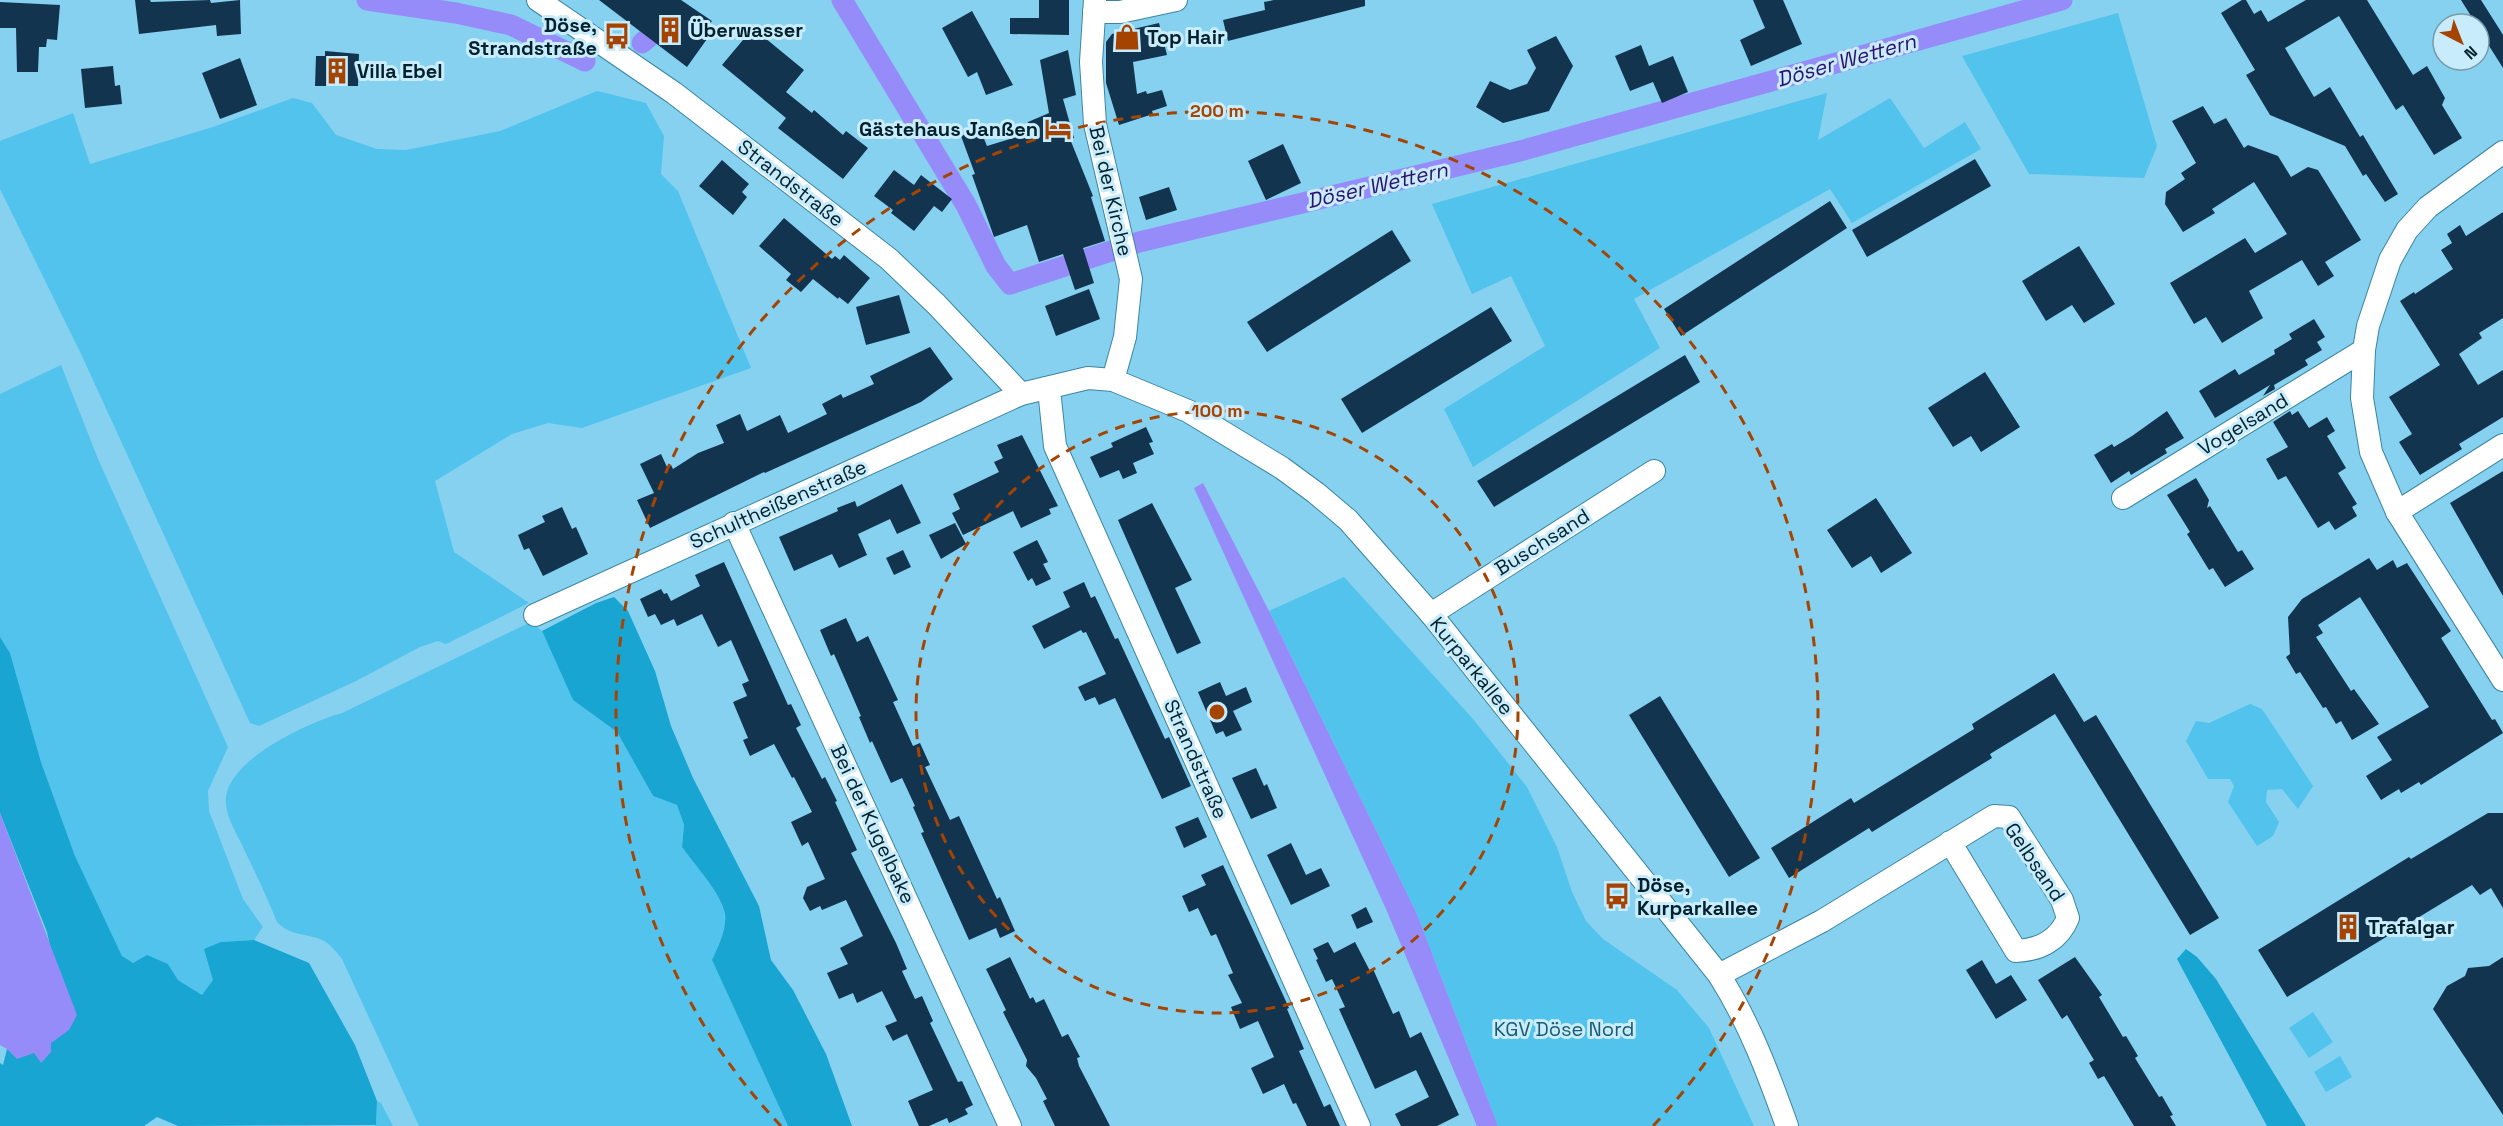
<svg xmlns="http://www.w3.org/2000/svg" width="2503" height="1126" viewBox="0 0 2503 1126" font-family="'Space Grotesk',sans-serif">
<rect width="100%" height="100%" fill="#86d1ef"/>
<g fill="#52c3ed">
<path d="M2118,13L2157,146L2144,178L2029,174L1962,56Z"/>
<path d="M597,91L646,103L664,136L661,174L678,191L751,368L582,428L548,423L512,434L435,481L454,552L529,603L446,644L438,641L420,647L356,681L259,726L250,723L82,356L0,189V141L73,113L90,164L213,127L293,98L312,103L336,135L377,149L406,150L500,131Z"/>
<path d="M1827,93L1818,140L1890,98L1924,148L1965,122L1981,149L1852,223L1830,189L1634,299L1660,348L1473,467L1444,409L1545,346L1511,276L1472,294L1432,204Z"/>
<path d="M61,365L98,459L228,747L208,791L209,811L243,899L263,927L254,940L221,942L214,980L202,995L178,980L168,964H133L122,956L75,856L41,762L10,653L0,637V394Z"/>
<path d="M1344,577L1473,719L1527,787L1557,847L1572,892L1586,921L1603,939L1677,990L1709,1028L1754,1126H1498L1417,914L1269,611Z"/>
<path d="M531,622L542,631L573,700L617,732L653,796L677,805L684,825L682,847C694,864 721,893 725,915C727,930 718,947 712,960L788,1126H419L342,959C335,950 328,941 317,938C301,933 290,935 277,922C267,897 255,872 243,847C237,834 227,819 226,804C221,762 309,722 342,713Z"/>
<path d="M2250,704L2262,709L2313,786L2298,809L2282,789L2267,790L2266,802L2279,822L2273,836L2257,846L2228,802L2234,786L2230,779H2208L2186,741L2196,721L2209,723Z"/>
<path d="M2313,1012L2333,1042L2309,1058L2289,1028Z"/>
<path d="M2340,1056L2352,1077L2326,1092L2314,1072Z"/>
<path d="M377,1101L381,1103L393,1126H374L376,1125Z"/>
</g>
<g fill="#18a5d1">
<path d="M614,597L628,611L655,671L671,726L693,778L759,906L771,960L793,990L826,1054L852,1126H788L712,960C718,947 727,929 725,914C721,893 694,864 682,847L684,825L677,805L653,796L617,732L573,700L542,631L596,603Z"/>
<path d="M0,637L10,653L41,762L75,856L122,956L133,963L147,955L168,964L178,980L202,995L213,980L204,949L221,942L254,940L309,963L355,1045L377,1101L376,1125L178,1126L157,1117L144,1126H0V1063L3,1065L7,1049L50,1043L68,1030L47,932L0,813Z"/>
<path d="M2186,949L2197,957L2216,979L2306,1126H2267L2177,959Z"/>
</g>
<g fill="#968cf9">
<path d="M1203,483L1269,611L1417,914L1498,1126H1477L1386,909L1194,488Z"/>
<path d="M0,813L77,1015L69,1030L51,1043V1052L41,1063L34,1053L17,1059L7,1049L0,1045Z"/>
</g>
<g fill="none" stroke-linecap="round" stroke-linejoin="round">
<g stroke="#968cf9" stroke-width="21">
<path d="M367,0L456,13L511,25L585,61"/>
<path d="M842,0L966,205L996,266L1010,284L1139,242L1520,151L2062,0"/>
<path d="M642,43L648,38"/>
</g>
</g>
<g fill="#13344f">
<path d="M135,0H150L151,2L210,0L211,3L240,0L241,34L217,36L216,25L139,34Z"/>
<path d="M599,0H681L712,21L701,34L707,39L687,67Z"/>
<path d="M1039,0H1069V35L1010,34V18H1039Z"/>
<path d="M1274,0H1365V6L1228,41L1223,20L1265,10L1264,2Z"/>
<path d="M1753,0H1783L1802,44L1751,66L1740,40L1765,28Z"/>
<path d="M2242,0H2246L2254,14L2261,10L2268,22L2306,0H2367L2413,75L2427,66L2445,98L2442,105L2462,138L2434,155L2403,105L2396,110L2339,16L2285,48L2314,97L2330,87L2360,137L2363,135L2398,194L2385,202L2366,174L2363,176L2345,146L2270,115L2246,75L2255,70L2221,13Z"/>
<path d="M2461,0H2481L2500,30L2503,35V68L2479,30V24H2476Z"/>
<path d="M0,2L60,5L57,40L47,39L46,47H39L38,72H17L16,28H0Z"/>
<path d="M972,11L1013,85L986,95L977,72L968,77L942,28Z"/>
<path d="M1159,23L1167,55L1133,62L1137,94L1146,91L1147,94L1162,90L1167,106L1152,111L1153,114L1119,125L1106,83V42L1112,34Z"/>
<path d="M753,28L804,70L786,92L812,113L814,110L843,135L846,131L868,148L843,179L778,128L786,118L722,65Z"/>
<path d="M1556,36L1573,66L1549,111L1503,123L1476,107L1490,81L1510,90L1527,84L1536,68L1527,50Z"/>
<path d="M1641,45L1649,66L1673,56L1688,92L1662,103L1653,82L1630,91L1615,56Z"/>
<path d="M1068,50L1076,95L1063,99L1074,138L1070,139L1093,196L1091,197L1105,241L1083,248L1094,283L1075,290L1063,254L1039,262L1027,225L994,237L972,175L975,174L961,136L980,129L987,146L1023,135L1028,122L1049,113L1040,60Z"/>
<path d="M325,51L359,54L358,86H315L316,56H325Z"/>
<path d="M240,58L257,105L220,119L202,73Z"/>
<path d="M113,66L115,86L120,85L122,104L85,108L81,69Z"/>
<path d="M2203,106L2214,124L2226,118L2244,148L2248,145L2278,156L2291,177L2308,167L2318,170L2361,240L2325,262L2334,276L2318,286L2302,260L2249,291L2263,318L2222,343L2206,317L2194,324L2170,283L2245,238L2255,253L2287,234L2254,182L2212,209L2215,213L2183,232L2165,204L2166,192L2185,179L2181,173L2196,163L2172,121Z"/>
<path d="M1283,144L1301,183L1266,200L1248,161Z"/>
<path d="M1975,159L1991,186L1867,257L1852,230Z"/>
<path d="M722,160L749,184L742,192L747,197L733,215L699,186Z"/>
<path d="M894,170L914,185L921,175L952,199L942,212L934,206L914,231L891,213L893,210L874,196Z"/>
<path d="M1169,187L1177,210L1146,220L1139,197Z"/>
<path d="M1830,201L1847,228L1681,336L1664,309Z"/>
<path d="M2503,212V318L2479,333L2482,338L2459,354L2478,385L2503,370V417L2459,444L2462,449L2420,475L2399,442L2412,434L2389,397L2440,365L2400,301L2414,292L2415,294L2453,269L2441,250L2452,243L2447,234L2460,225L2466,236Z"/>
<path d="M784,218L832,259L835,256L840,260L844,255L870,278L848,304L839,297L838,299L813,279L801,292L786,280L791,274L759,246Z"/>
<path d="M1392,230L1411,261L1267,352L1247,322Z"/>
<path d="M2079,246L2115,304L2084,323L2072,305L2046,321L2022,281Z"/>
<path d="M1089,289L1100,319L1056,336L1045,306Z"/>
<path d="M899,295L910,333L866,345L856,307Z"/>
<path d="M1491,307L1512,341L1362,433L1341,399Z"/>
<path d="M2314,319L2325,337L2317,342L2322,350L2305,360L2308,365L2274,385L2275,389L2263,396L2270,385L2215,418L2199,391L2235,369L2239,375L2275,354L2274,350L2292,339L2289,334Z"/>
<path d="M930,347L953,379L921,402L765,473L764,472L650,528L637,500L654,493L640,464L661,454L667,467L671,465L673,469L698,453L724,443L716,425L740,414L747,431L780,415L788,433L827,414L822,404L841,394L843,398L874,384L870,376Z"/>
<path d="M1685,355L1700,382L1494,507L1477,481Z"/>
<path d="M1985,372L2020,427L1981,452L1971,436L1953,447L1928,408Z"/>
<path d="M2167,411L2184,438L2165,449L2167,453L2131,475L2129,471L2111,483L2094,455L2112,444L2114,447L2132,436Z"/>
<path d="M2290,411L2292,415L2298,411L2309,428L2327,417L2335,431L2327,436L2346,468L2338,473L2357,504L2352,507L2357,516L2335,530L2329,521L2318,528L2286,476L2278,480L2266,459L2288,447L2273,422Z"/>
<path d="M1146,427L1153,442L1149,443L1154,454L1133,463L1137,473L1123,479L1119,470L1100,478L1090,457L1113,447L1111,443Z"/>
<path d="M1022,435L1058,506L1049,509L1051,514L1021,528L1013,511L963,535L952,513L960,509L953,494L999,472L994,462L1003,458L997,445Z"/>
<path d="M2503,471V596L2450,503Z"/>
<path d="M2196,478L2209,500L2207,508L2210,506L2238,552L2242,550L2254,569L2225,587L2213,568L2209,570L2187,534L2190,532L2167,495Z"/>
<path d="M902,484L921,523L897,534L890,519L858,534L867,555L839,568L832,554L794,571L779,537L838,511L837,508L855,501L857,507Z"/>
<path d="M1876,498L1912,553L1881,573L1871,556L1852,568L1827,530Z"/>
<path d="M1152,503L1192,580L1175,588L1201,643L1177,654L1118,520Z"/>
<path d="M562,507L572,529L576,527L588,554L543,576L529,548L524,550L518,535L545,522L542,516Z"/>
<path d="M955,523L966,544L941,559L929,535Z"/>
<path d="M1037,540L1048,562L1043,564L1051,579L1036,586L1032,578L1028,581L1013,552Z"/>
<path d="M903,550L911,567L894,575L886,558Z"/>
<path d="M2369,558L2377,570L2393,560L2397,568L2407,563L2451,631L2441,638L2492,720L2495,719L2503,733L2421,785L2419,782L2401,793L2399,789L2381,800L2366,776L2392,760L2377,737L2429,707L2360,597L2318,625L2323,633L2316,637L2351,691L2354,689L2379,724L2352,740L2341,721L2336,724L2326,707L2323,708L2300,672L2296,674L2286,657L2290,654L2288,617L2302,599Z"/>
<path d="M724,562L788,705L791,704L801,725L796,728L822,779L825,777L837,801L835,802L857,850L851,853L896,943L907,969L902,971L915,999L922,996L933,1021L930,1023L958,1082L962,1081L973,1105L965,1109L968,1114L949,1123L947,1118L929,1126H919L908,1101L933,1090L907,1034L893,1041L885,1026L897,1021L882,991L857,1003L853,993L839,999L827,973L848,964L840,948L863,936L846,900L822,910L820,906L810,911L803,898L807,887L825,879L808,842L802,846L791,822L812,812L794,777L792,778L774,744L750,756L743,740L748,738L733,702L747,696L742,684L749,681L731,640L718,647L702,614L677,626L674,619L661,625L655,614L648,617L640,599L661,589L664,594L667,593L671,601L700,586L695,575Z"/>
<path d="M1084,582L1091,598L1095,596L1115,639L1118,638L1165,739L1169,737L1191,786L1162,799L1115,698L1099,705L1095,697L1085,701L1078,687L1106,674L1086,632L1083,633L1081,630L1044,649L1032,626L1070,607L1063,592Z"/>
<path d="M846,618L857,642L868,636L898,700L893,702L913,746L920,743L930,765L925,767L950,820L959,816L997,899L1000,897L1015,931L1000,938L996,928L969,940L921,833L924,832L913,807L915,806L902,778L891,783L872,741L870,743L859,717L861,716L834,654L831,656L820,630Z"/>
<path d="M2054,673L2084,722L2096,715L2219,918L2190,935L2055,714L1990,754L1992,758L1872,832L1869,828L1789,878L1771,848L1851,798L1854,803L1974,729L1972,724Z"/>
<path d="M1220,682L1226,696L1246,687L1252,702L1233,711L1242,730L1226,737L1223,731L1216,734L1198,692Z"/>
<path d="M1660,696L1760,858L1729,877L1629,715Z"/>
<path d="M1256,768L1264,786L1267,784L1277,808L1251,819L1232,778Z"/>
<path d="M2488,813H2503V908L2491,888L2480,895L2472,885L2287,997L2258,950L2409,857L2411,859Z"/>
<path d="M1198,817L1207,837L1184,848L1175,827Z"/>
<path d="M1291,843L1306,875L1321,868L1330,886L1291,905L1267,855Z"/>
<path d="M1223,865L1278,984L1289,1008L1287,1009L1304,1049L1299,1051L1324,1107L1330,1104L1340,1126H1307L1296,1103L1293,1104L1284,1084L1263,1094L1251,1068L1274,1057L1258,1021L1240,1029L1231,1007L1242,1003L1228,975L1233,973L1216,934L1211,936L1198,908L1189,912L1182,896L1206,885L1201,875Z"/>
<path d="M1366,907L1373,922L1357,929L1351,915Z"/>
<path d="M1328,942L1334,953L1355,942L1370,971L1373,969L1393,1014L1399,1011L1410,1038L1421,1032L1459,1115L1437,1126H1401L1395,1114L1429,1097L1416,1070L1375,1089L1339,1009L1345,1007L1332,979L1326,982L1316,960L1318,959L1313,949Z"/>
<path d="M1010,957L1030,999L1033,997L1036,1003L1044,999L1062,1037L1068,1034L1080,1057L1077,1058L1079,1066L1110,1126H1055L1043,1101L1047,1099L1036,1078L1026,1066L1027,1060L1003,1012L1006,1010L986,969Z"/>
<path d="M2075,957L2102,995L2099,997L2123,1037L2126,1036L2138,1056L2135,1058L2159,1097L2162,1096L2173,1115L2170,1116L2176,1126H2134L2104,1076L2098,1079L2089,1063L2094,1060L2067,1015L2062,1019L2038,980Z"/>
<path d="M2503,957V1115L2433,1009L2447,986L2465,976L2468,968L2489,966Z"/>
<path d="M1982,960L1996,984L2011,975L2027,1000L1996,1019L1966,970Z"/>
</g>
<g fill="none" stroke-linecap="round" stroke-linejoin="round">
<g stroke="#3a86a2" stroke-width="24">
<g id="street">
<path d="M538,0L674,93L889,259L936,304L1021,394"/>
<path d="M1095,0L1091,62L1095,124L1131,279L1125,337L1113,380"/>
<path d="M1094,12H1120L1176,0"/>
<path d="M2503,152L2428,207L2407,230L2390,260L2368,326L2364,350L2362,398L2371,452L2397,512L2503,680"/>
<path d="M1046,388L1050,399L1055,446L1359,1126"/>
<path d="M2123,498L2364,350"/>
<path d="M2397,512L2503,445"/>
<path d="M734,523L1010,1126"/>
<path d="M1431,614L1654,471"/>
<path d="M535,615L1021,394L1088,378L1113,380L1188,411L1282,468L1316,493L1348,520L1431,614L1719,975C1749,1022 1768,1073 1787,1126"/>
<path d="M1719,975L1822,921L1994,816L2009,817L2062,900L2068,918C2059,940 2040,950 2016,951L1950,842"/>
</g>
</g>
<use href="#street" stroke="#fff" stroke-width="22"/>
</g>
<g fill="none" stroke="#a54400" stroke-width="3" stroke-dasharray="10 8">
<circle cx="1217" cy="712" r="301"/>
<path d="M781 1126A601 601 0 1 1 1653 1126"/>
</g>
<defs>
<g id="building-bare" transform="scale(2.07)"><path d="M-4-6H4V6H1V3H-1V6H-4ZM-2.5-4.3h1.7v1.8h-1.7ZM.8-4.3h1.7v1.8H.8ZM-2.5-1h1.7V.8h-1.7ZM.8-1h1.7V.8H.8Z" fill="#a54400" stroke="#c8ecfb" stroke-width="2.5" paint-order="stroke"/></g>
<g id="bus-bare" transform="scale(2.07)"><path d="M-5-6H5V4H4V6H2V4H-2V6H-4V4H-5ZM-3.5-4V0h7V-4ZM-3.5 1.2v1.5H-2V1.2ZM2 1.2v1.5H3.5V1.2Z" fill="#a54400" stroke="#c8ecfb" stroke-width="2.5" paint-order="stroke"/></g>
<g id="shop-bare" transform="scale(2.07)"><path d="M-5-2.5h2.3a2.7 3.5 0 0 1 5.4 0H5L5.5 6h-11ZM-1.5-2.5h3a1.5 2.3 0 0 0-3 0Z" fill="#a54400" stroke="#c8ecfb" stroke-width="2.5" paint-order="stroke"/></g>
<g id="hotel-bare" transform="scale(2.07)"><path d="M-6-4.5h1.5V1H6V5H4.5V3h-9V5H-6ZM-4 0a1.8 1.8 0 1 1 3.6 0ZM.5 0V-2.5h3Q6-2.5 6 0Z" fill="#a54400" stroke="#c8ecfb" stroke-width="2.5" paint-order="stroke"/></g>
</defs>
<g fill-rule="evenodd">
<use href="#building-bare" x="670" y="30"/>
<use href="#bus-bare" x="617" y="36"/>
<use href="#shop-bare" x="1127" y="37"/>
<use href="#building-bare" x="337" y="71"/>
<use href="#hotel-bare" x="1058" y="129"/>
<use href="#bus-bare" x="1617" y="896"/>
<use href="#building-bare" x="2348" y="927"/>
</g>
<g text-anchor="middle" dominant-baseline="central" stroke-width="6" stroke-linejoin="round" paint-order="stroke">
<g font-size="20" font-weight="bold" fill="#01212c" stroke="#c8ecfb" text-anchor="start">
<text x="597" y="25" text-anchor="end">Döse,<tspan x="597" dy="23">Strandstraße</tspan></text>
<text x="690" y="30">Überwasser</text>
<text x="1147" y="37">Top Hair</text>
<text x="357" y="71">Villa Ebel</text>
<text x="1038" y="129" text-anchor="end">Gästehaus Janßen</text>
<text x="1637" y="885">Döse,<tspan x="1637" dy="23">Kurparkallee</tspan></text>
<text x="2368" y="927">Trafalgar</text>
</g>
<g font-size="20" fill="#01212c" stroke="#c8ecfb">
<text transform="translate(791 183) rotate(38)">Strandstraße</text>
<text transform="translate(1111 191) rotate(77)">Bei der Kirche</text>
<text transform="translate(2243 424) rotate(-31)">Vogelsand</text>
<text transform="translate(778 504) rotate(-24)">Schultheißenstraße</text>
<text transform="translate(1542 542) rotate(-32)">Buschsand</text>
<text transform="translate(1472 666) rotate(51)">Kurparkallee</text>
<text transform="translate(1196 759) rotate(66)">Strandstraße</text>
<text transform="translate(873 824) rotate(65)">Bei der Kugelbake</text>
<text transform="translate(2035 862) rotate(56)">Gelbsand</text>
</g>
<g font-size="20" fill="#185b72" stroke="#c8ecfb">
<text x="1564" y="1029">KGV Döse Nord</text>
</g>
<g font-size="21" font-style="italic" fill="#2c1171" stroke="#c8ecfb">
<text transform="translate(1846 60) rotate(-16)">Döser Wettern</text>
<text transform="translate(1377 185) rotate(-13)">Döser Wettern</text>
</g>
</g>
<circle cx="1217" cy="712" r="9" fill="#a54400" stroke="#c8ecfb" stroke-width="3"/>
<g font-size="18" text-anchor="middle" font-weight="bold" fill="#a54400" stroke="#c8ecfb" stroke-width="6" stroke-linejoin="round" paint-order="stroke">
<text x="1217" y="117">200 m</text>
<text x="1217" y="417">100 m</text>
</g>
<g transform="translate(2461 42) rotate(138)"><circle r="28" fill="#c8ecfb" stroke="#789ba8" stroke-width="1.5"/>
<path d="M0-4.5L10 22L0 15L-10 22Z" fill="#a54400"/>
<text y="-9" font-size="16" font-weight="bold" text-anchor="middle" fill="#01212c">N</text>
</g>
</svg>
